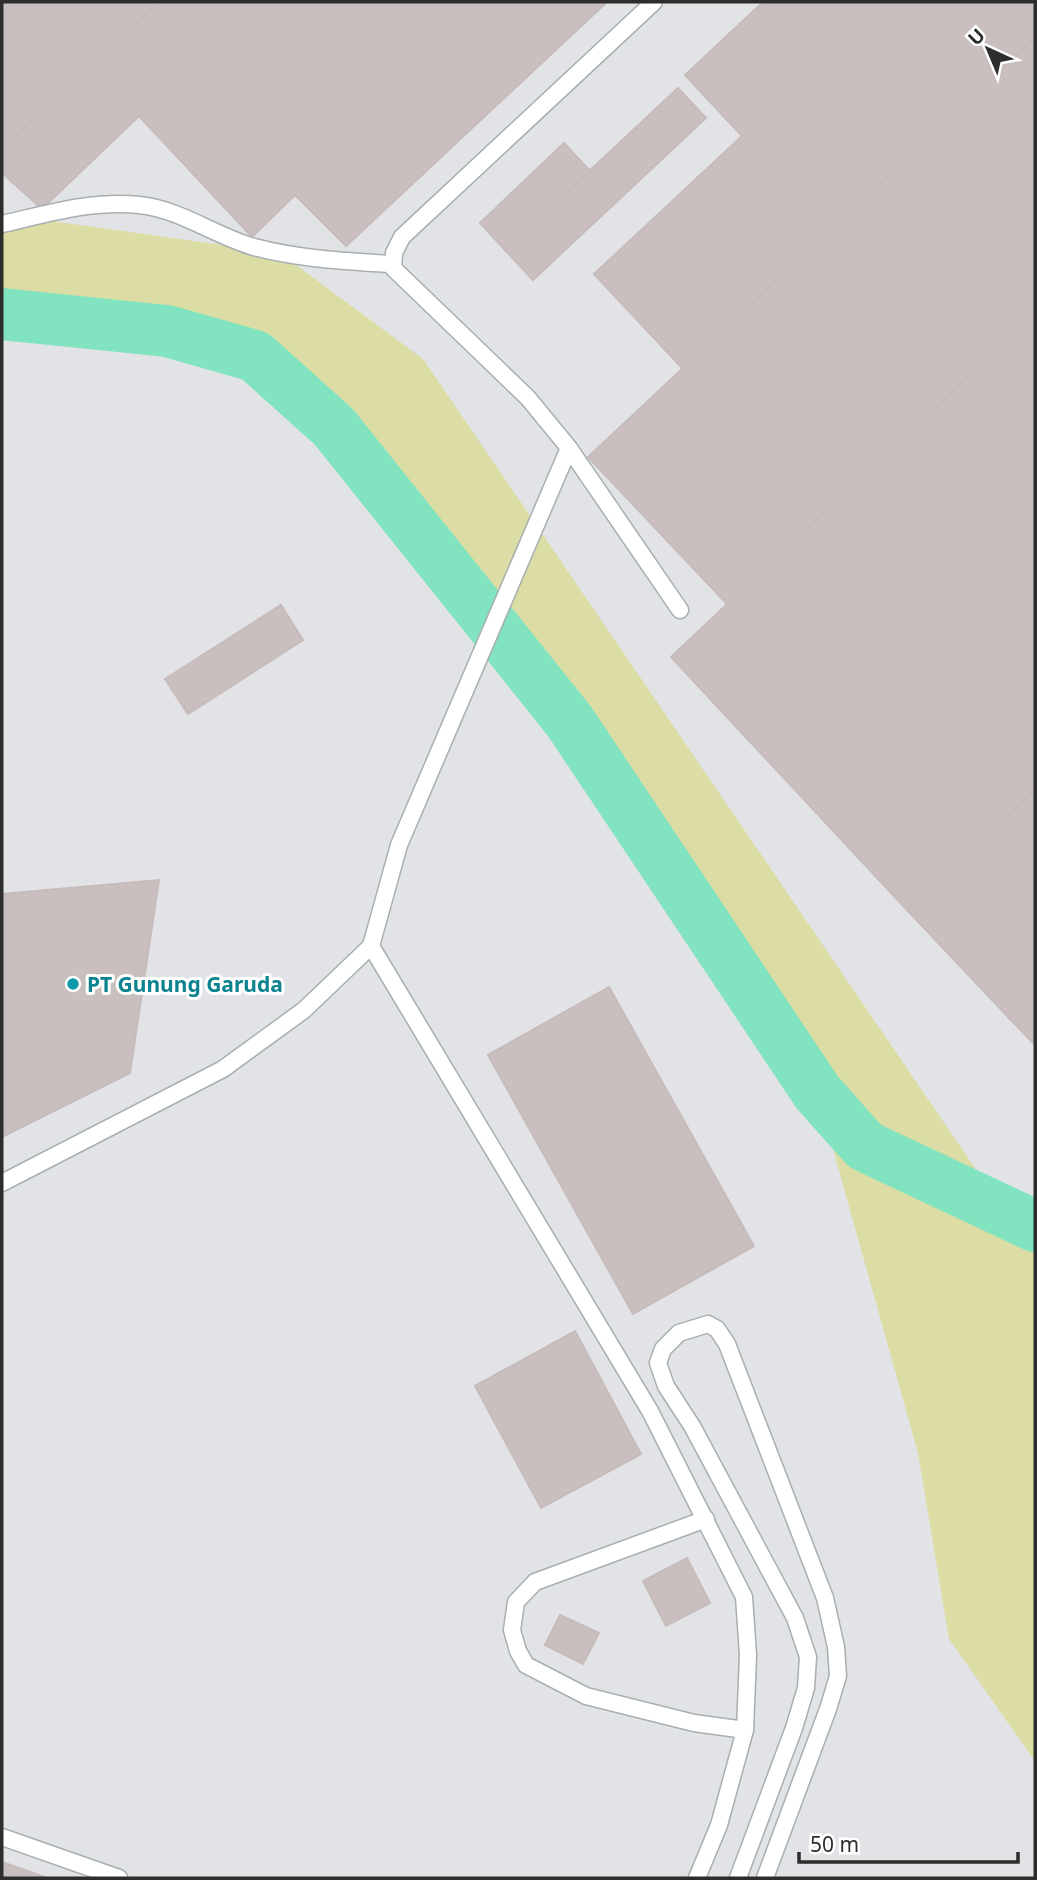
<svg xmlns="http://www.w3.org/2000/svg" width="1037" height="1880" viewBox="0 0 1037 1880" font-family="'Noto Sans',sans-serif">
<rect width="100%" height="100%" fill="#ede1e2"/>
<g fill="#e1e3e6">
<path d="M2,2H1035V1226L1005,1212L846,981L280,253L2,214Z"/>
<path d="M2,315L167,331L255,356L334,427L570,722L817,1092L918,1453L949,1639L1035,1761V1878H2Z"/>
</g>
<path fill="#dbdda4" d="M2,214L280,253L423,359L1005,1212L1035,1226V1761L949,1639L918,1453L817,1092L570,722L334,427L255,356L167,331L2,314Z"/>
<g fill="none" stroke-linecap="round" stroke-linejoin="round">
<path stroke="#81e3bf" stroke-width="52" d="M2,314L167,331L255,356L334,427L570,722L817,1092L865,1146L1035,1226"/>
</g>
<g fill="#c9bfbf" stroke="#c8bbbb" stroke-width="2">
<path d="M2,2H159L2,149Z"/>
<path d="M159,2H607L346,246L295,195L252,237L139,116L42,209L2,173V149Z"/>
<path d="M763,2H1035V38L683,369L594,274L742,136L685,75Z"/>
<path d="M1035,38V314L727,604L588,457Z"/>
<path d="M678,88L706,118L533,280L505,250Z"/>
<path d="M564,143L590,171L505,250L480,223Z"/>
<path d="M1035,314V790L907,910L671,657Z"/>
<path d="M281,605L303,640L188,714L165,679Z"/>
<path d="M1035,790V993L1009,1018L907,910Z"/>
<path d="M159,880L130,1073L2,1137V894Z"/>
<path d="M609,987L754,1246L633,1314L488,1055Z"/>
<path d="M1035,993V1045L1009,1018Z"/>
<path d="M575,1331L641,1454L541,1508L475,1386Z"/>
<path d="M687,1558L710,1603L666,1626L643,1581Z"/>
<path d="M560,1615L599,1633L583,1664L545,1645Z"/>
<path d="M2,1862L47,1878H2Z"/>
</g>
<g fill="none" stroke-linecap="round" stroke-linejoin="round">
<g stroke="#a7afb0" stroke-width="19">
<g id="lane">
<path d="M2,224C47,214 92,200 139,205C180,209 215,236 254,247C299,259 345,261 391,264"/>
<path d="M569,448L680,610"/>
<path d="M371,946L650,1411L744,1597L748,1655L745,1730L719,1825L697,1878"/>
<path d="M2,1183L223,1069L304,1010L371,946L399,845L569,448L528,398L393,268L394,253L402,237L654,2"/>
<path d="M706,1519L535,1582L516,1602L512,1630L518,1651L526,1665L586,1696L694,1723L745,1730"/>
<path d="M2,1837L119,1878"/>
<path d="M738,1878L794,1728L806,1688L808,1657L795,1618L692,1426L666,1386L658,1363L663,1349L679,1333L708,1324L717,1329L727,1344L825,1598L836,1647L838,1676L828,1709L765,1878"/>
</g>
</g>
<use href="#lane" stroke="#fff" stroke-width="16"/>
</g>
<circle fill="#0f9aa8" stroke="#fff" stroke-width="2.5" cx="73" cy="984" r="7"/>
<g text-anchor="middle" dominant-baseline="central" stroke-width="6" stroke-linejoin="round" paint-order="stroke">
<g font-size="21" font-weight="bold" fill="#0d838f" stroke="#fff" text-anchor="start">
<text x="87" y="984">PT Gunung Garuda</text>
</g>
</g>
<rect width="1037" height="1880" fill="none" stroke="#2d2d2d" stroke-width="7"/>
<g transform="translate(988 49) rotate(316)" stroke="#ffffff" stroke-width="5" paint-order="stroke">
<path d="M0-5L12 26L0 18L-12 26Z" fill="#2d2d2d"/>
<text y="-10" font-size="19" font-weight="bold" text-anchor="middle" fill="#2d2d2d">U</text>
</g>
<path d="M799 1852v10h219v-10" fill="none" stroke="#2d2d2d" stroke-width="3.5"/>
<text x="810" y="1852" font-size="21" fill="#2d2d2d" stroke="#ffffff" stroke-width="5" paint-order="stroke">50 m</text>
</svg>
